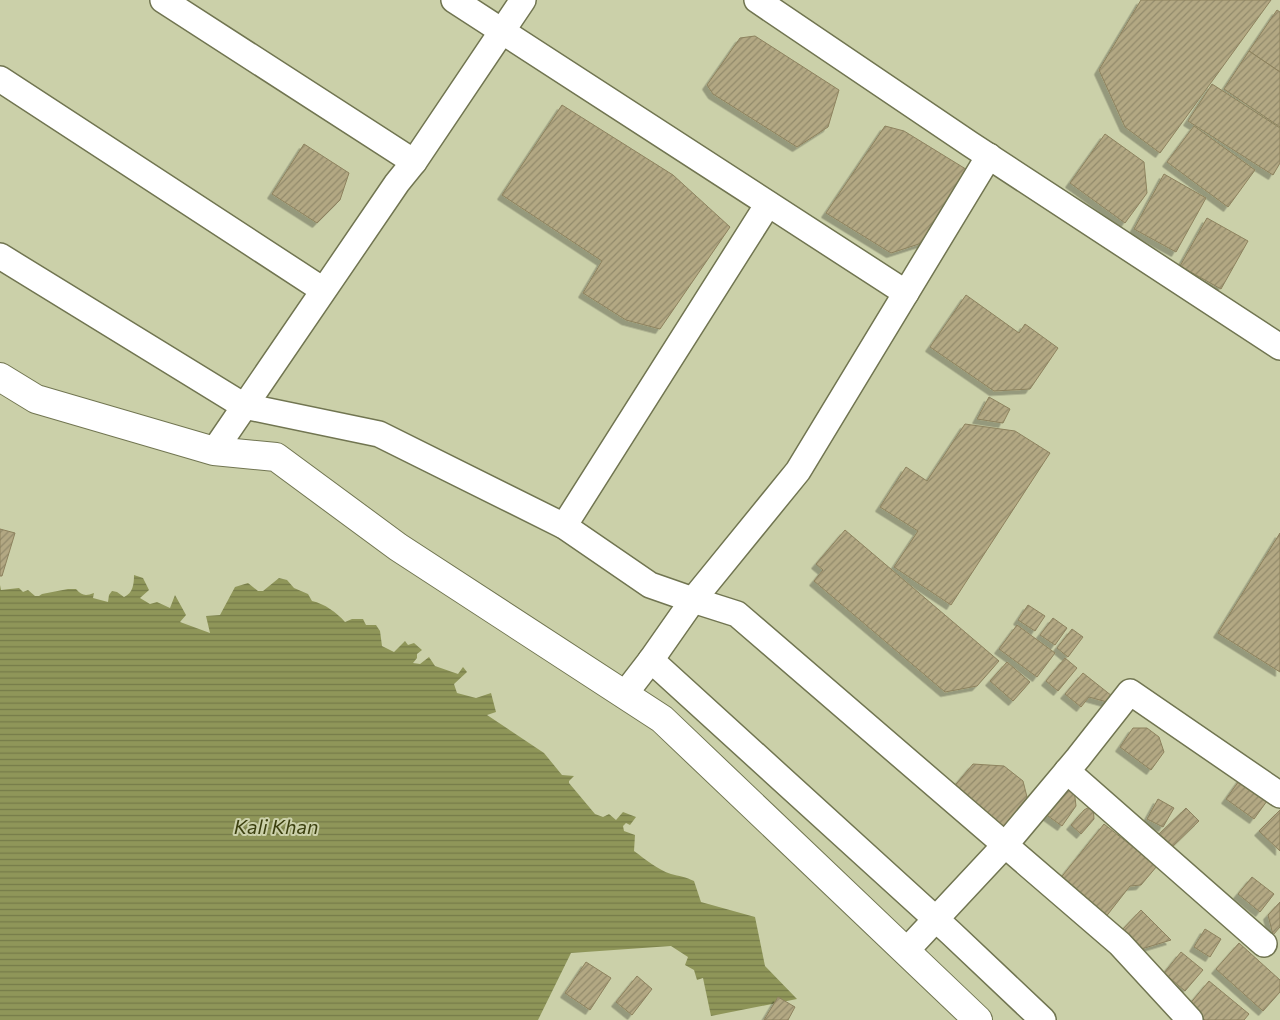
<svg xmlns="http://www.w3.org/2000/svg" width="1280" height="1020" viewBox="0 0 1280 1020" font-family="Commissioner,sans-serif">
<defs>
<pattern id="water-rules" width="6" height="5" patternUnits="userSpaceOnUse" patternTransform="scale(1.25)"><rect width="6" height="5" fill="#8f9659"/><path d="M0 2.5h6" fill="none" stroke="#757b49"/></pattern>
<pattern id="building-hatch" width="6" height="6" patternUnits="userSpaceOnUse" patternTransform="scale(1.25)"><rect width="6" height="6" fill="#b3a883"/><path d="M-1 1l2-2M0 6l6-6M5 7l2-2" fill="none" stroke="#928a6b"/></pattern>
<filter id="shadow"><feDropShadow dx="-4.5" dy="4.5" stdDeviation="0" flood-color="#0004"/></filter>
</defs>
<rect width="100%" height="100%" fill="#cbd0a9"/>
<path fill="url(#water-rules)" d="M134,575L143,578L149,590L140,598L150,604L157,602L170,608L175,595L186,615L180,622L210,633L206,616L220,615L235,587L248,583L258,591H263L279,578L287,580L294,588L308,594L312,601C325,604 336,612 345,622L352,619H363L366,625H376L380,631L382,646L394,652L405,641L408,645L414,643L422,650L417,654V658L413,663L420,664L429,657L435,666L458,674L463,667L467,672L454,684L457,693L476,698L491,693L496,712L487,715L544,753L562,775L574,776L569,781V783L595,814L603,817L609,814L616,820L623,812L636,817L630,825L626,823L623,826L624,831L635,835L634,851C645,859 658,870 671,874C679,876 686,877 694,881L701,902L755,917L765,966L797,999L711,1016L703,978L697,980L694,970L685,965L688,957L671,946L571,953L538,1020H0V585L1,590L19,588L23,592L28,590L35,596H39L42,594L68,589H76C82,596 86,596 94,593L93,598L108,602L109,595L112,591L117,592L124,597C133,593 134,584 134,575Z"/>
<g fill="url(#building-hatch)" stroke="#8d825e" filter="url(#shadow)">
<path d="M1141,0H1271L1160,153L1125,127L1099,70Z"/>
<path d="M1277,10L1280,12V72L1249,51Z"/>
<path d="M755,36L839,90L828,127L797,147L713,94L707,85L740,38Z"/>
<path d="M1249,51L1280,72V127L1224,89Z"/>
<path d="M1212,84L1280,128V163L1273,175L1188,121Z"/>
<path d="M562,105L673,175L730,227L660,329L626,320L583,293L602,261L502,195Z"/>
<path d="M885,126L904,131L969,171L922,243L891,253L826,213Z"/>
<path d="M1194,126L1255,170L1228,207L1167,162Z"/>
<path d="M1105,134L1144,162L1147,193L1125,223L1070,183Z"/>
<path d="M304,144L349,173L340,200L317,223L272,194Z"/>
<path d="M1164,174L1206,198L1176,252L1134,229Z"/>
<path d="M1207,218L1248,241L1221,289L1180,266Z"/>
<path d="M966,295L1019,333L1025,324L1058,348L1030,389L994,391L930,347Z"/>
<path d="M989,397L1010,409L1003,423L977,419Z"/>
<path d="M965,424L1015,431L1050,453L951,605L894,567L918,531L880,507L906,467L927,481Z"/>
<path d="M0,529L15,533L2,576H0Z"/>
<path d="M845,530L999,661L977,686L945,692L814,581L823,570L816,564Z"/>
<path d="M1280,533V672L1218,633Z"/>
<path d="M1028,605L1045,616L1035,631L1018,620Z"/>
<path d="M1053,618L1067,628L1055,645L1040,635Z"/>
<path d="M1017,625L1055,653L1037,677L999,649Z"/>
<path d="M1072,629L1083,637L1068,657L1057,648Z"/>
<path d="M1065,658L1077,668L1058,691L1046,681Z"/>
<path d="M1007,662L1030,682L1013,701L990,681Z"/>
<path d="M1083,673L1112,696L1107,702L1089,697L1081,707L1065,694Z"/>
<path d="M1133,728H1147L1159,737L1164,752L1151,770L1120,747Z"/>
<path d="M973,764L1004,766L1023,781L1028,801L1001,832L952,789Z"/>
<path d="M1244,774L1272,794L1254,819L1226,799Z"/>
<path d="M1074,789L1076,806L1062,826L1041,811L1056,791Z"/>
<path d="M1158,799L1174,808L1163,827L1147,819Z"/>
<path d="M1093,805L1094,819L1081,834L1071,825L1084,810Z"/>
<path d="M1186,808L1199,821L1169,850L1157,836Z"/>
<path d="M1280,810V851L1259,831Z"/>
<path d="M1104,824L1157,866L1141,885L1130,886L1101,923L1055,885Z"/>
<path d="M1252,877L1274,894L1260,912L1238,894Z"/>
<path d="M1280,902V927L1273,935L1268,915Z"/>
<path d="M1141,910L1171,940L1138,950L1120,932Z"/>
<path d="M1205,929L1221,939L1210,957L1194,947Z"/>
<path d="M1239,943L1280,980V992L1263,1011L1216,969Z"/>
<path d="M1181,952L1203,970L1185,991L1164,973Z"/>
<path d="M586,962L611,978L590,1010L565,993Z"/>
<path d="M637,976L652,989L632,1015L616,1002Z"/>
<path d="M1209,981L1249,1014L1244,1020H1205L1188,1006Z"/>
<path d="M778,997L795,1007L788,1020H764Z"/>
</g>
<g fill="none" stroke-linecap="round" stroke-linejoin="round">
<g stroke="#717551" stroke-width="28">
<g id="street">
<path d="M163,0L414,162"/>
<path d="M454,0L906,293"/>
<path d="M757,0L970,144L1280,347"/>
<path d="M0,79L323,290"/>
<path d="M0,256L244,406L379,434L564,526L650,585L693,600L737,614L1120,944L1190,1020"/>
<path d="M214,451L397,183L414,162L523,0"/>
<path d="M564,526L768,204"/>
<path d="M651,660L951,933L1043,1020"/>
<path d="M624,695L651,660L693,600L798,471L989,156"/>
<path d="M1067,771L1264,944"/>
<path d="M906,951L1005,845L1078,758L1130,692L1280,795"/>
</g>
</g>
<g stroke="#717551" stroke-width="30">
<path id="secondary" d="M0,377L36,399L214,451L276,457L398,547L662,719L978,1020"/>
</g>
<use href="#street" stroke="#fff" stroke-width="25"/>
<use href="#secondary" stroke="#fff" stroke-width="28"/>
</g>
<g text-anchor="middle" dominant-baseline="central" stroke-width="4" stroke-linejoin="round" paint-order="stroke">
<g font-size="20" font-style="italic" fill="#3c400f" stroke="#cbd0a9">
<text x="276" y="826">Kali Khan</text>
</g>
</g>
</svg>
